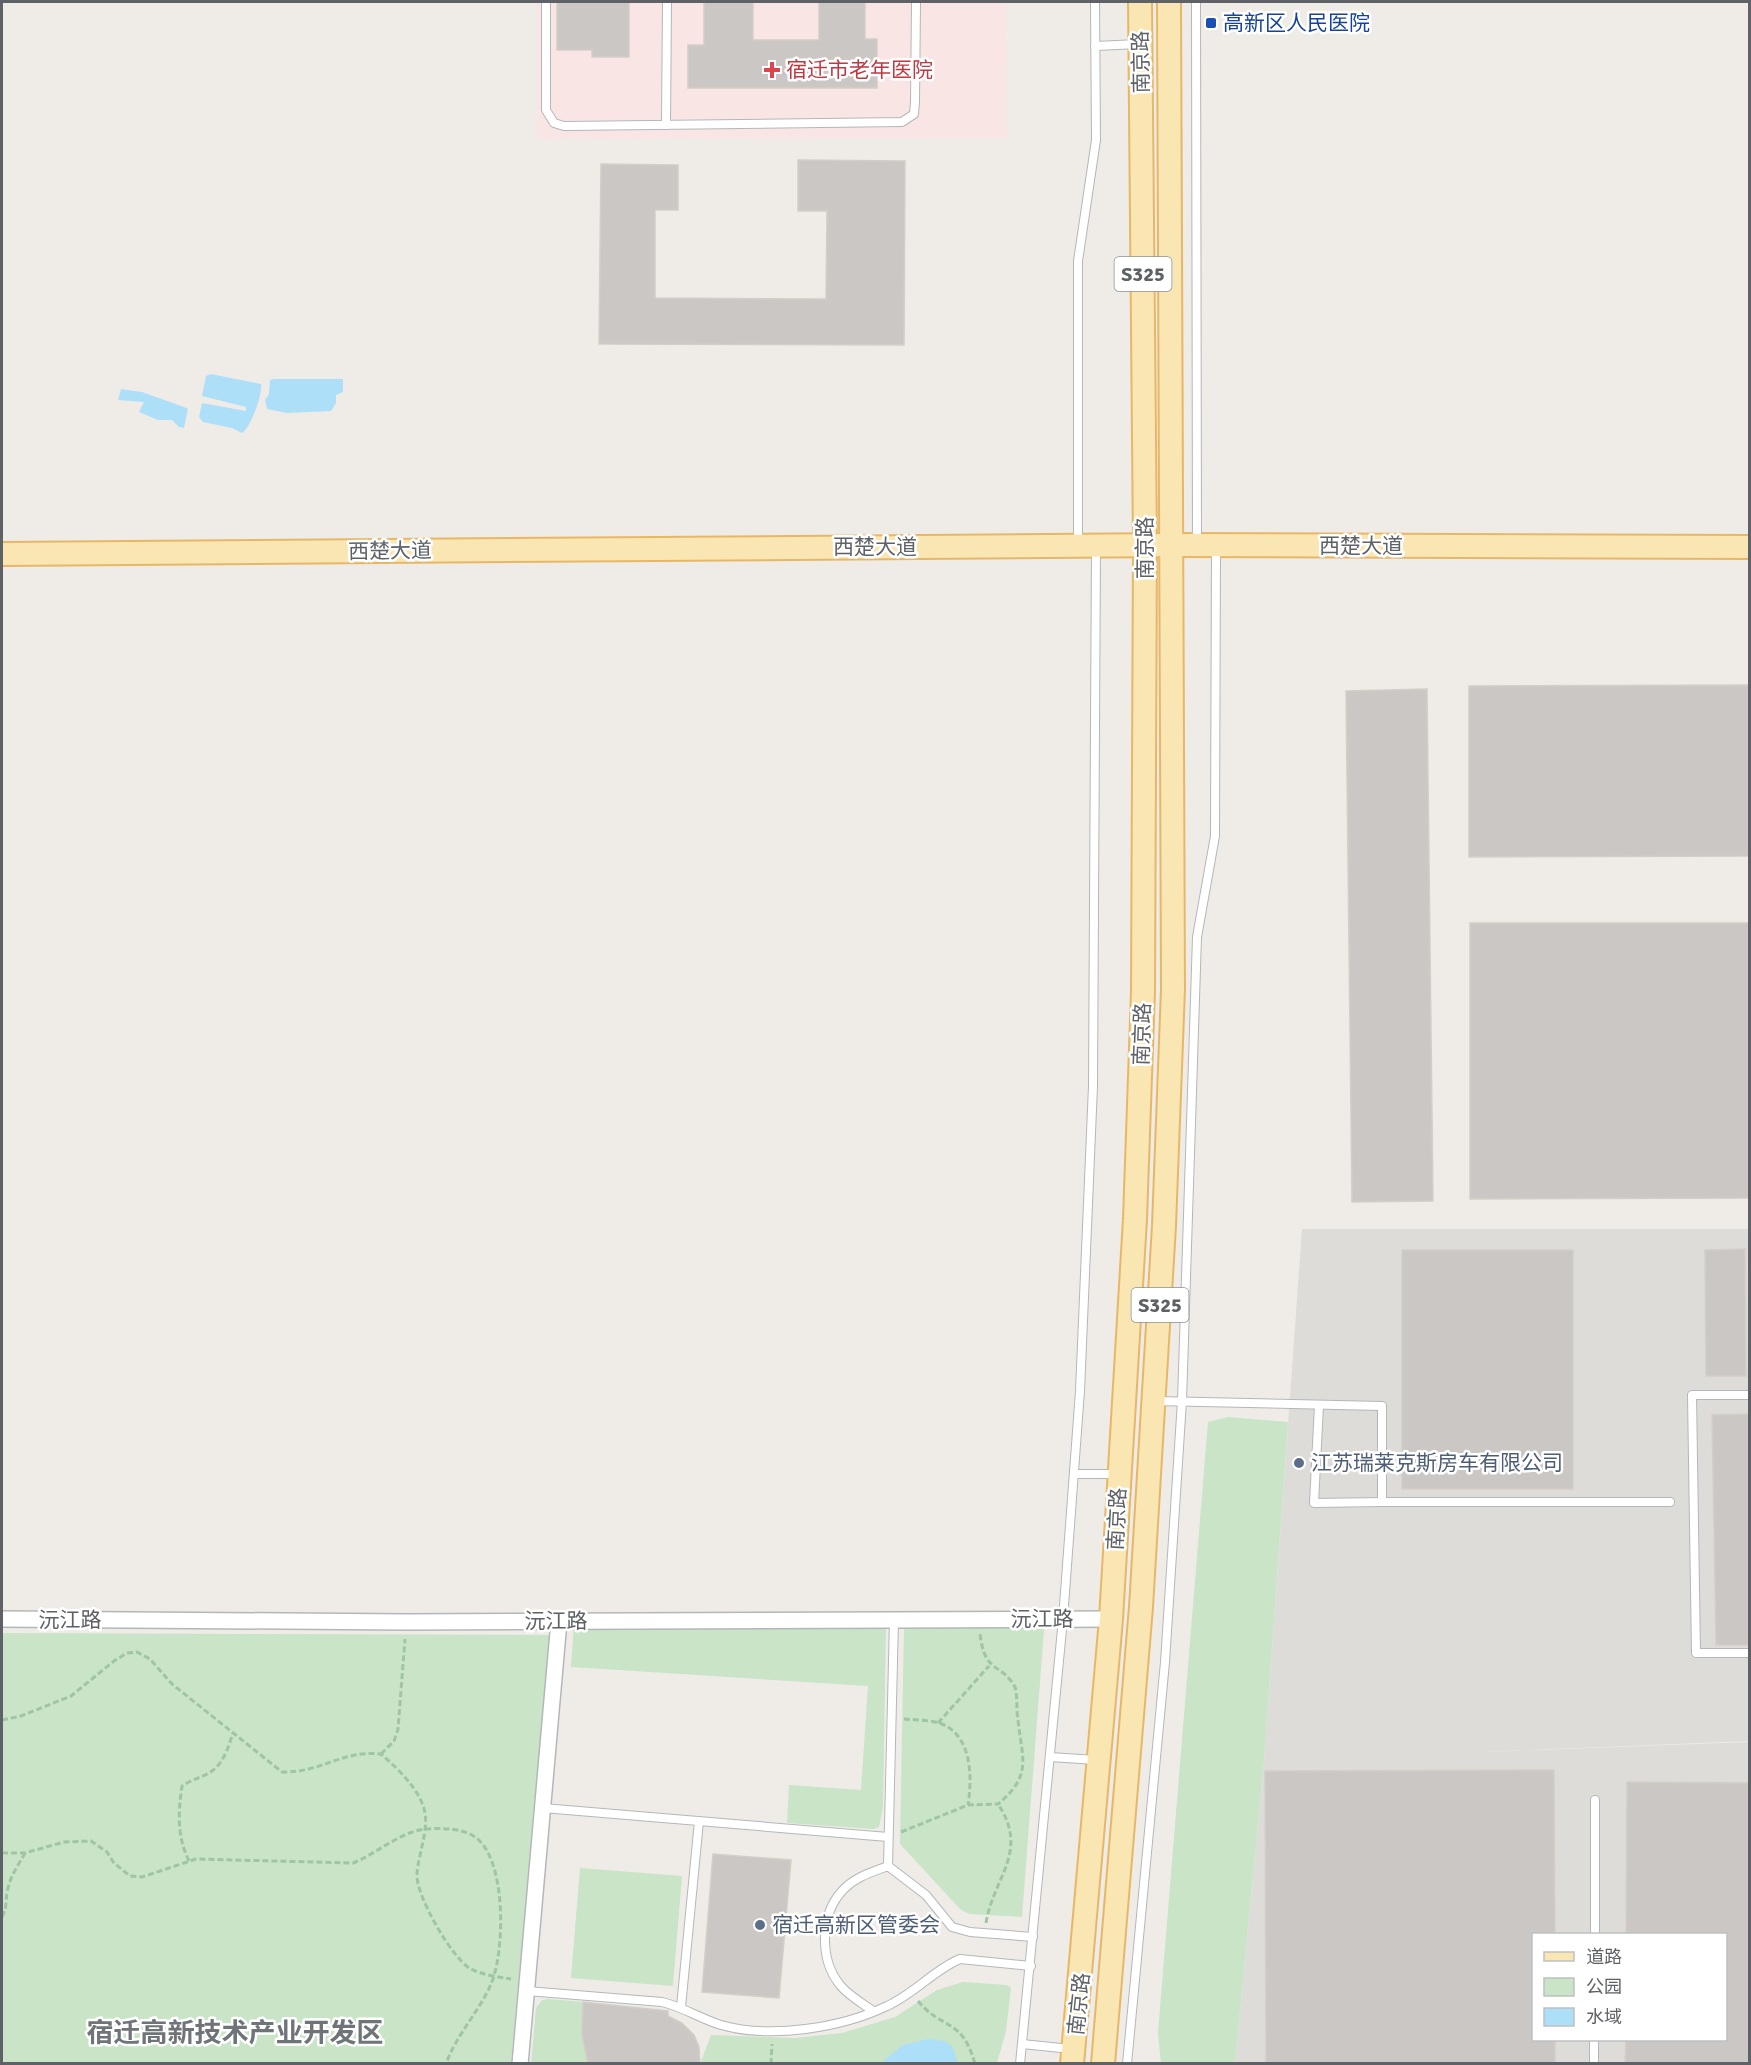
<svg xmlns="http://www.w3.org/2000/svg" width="1751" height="2065" viewBox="0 0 1751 2065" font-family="Signika,'Noto Sans SC',sans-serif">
<rect width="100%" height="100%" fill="#efece7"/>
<path fill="#dedcd9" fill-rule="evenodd" d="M1302,1229H1749V1741L1483,1752L1749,1742V2063L1235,2064L1264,1760ZM1534,1934H1726V2040H1534Z"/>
<path fill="#fae5e5" d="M537,2H1006L1007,138L537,139Z"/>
<g fill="#c9e4c6">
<path d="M1228,1417L1288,1422L1264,1760L1235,2063H1161L1158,2034L1160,2008L1208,1422Z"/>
<path d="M574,1625H886L883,1807L879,1827L874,1829L787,1823L789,1785L861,1790L868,1686L571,1667Z"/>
<path d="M904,1625L1040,1626L1044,1630L1022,1917L969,1914L960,1909L900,1844Z"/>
<path d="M2,1633L550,1635L511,2063H2Z"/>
<path d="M580,1868L682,1876L673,1986L571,1978Z"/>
<path d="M963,1982L1007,1985L1011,1988L1006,2031L997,2063L700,2064L711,2035L795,2038L842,2033L895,2017L937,1990Z"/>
<path d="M548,1999L583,2002L582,2035L588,2063L531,2064L536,2008L542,2000Z"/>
</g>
<g fill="#aedff8">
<path d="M211,374L261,384C263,394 250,429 242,433L232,428L203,422L199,417L202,403L246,411V407L202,396L206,376Z"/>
<path d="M274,379H343V392L336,395V403L331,411L287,413L267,409L265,400L269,394L270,380Z"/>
<path d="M121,389L142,392L184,407L188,409L184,428L179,427L172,420H158L139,412L144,402L118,400Z"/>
<path d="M928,2039L944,2041L952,2046L958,2063H881L903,2045Z"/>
</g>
<g fill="#cbc7c4" stroke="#d4cec6" stroke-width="1.5">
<path d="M557,2H629V57H592V50H557Z"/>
<path d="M704,2H753V40H819V2H865V39H877V88H688V45H704Z"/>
<path d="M798,160L905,161L904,345L599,344L601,164L678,165V210H655V298L826,299L827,211H798Z"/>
<path d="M1749,685V856L1469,857V686Z"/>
<path d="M1427,689L1433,1201L1352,1202L1346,691Z"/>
<path d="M1470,923H1749V1198L1470,1199Z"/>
<path d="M1745,1249L1746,1376H1706L1705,1250Z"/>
<rect x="1402" y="1250" width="171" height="239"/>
<path d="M1749,1414V1645H1716L1712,1415Z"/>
<path d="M1554,1770L1555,1935H1533V2040H1555V2064H1266L1265,1771Z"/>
<path d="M1627,1782L1749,1783V2064H1625L1626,2040H1725V1935H1626Z"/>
<path d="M713,1854L791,1860L779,1998L702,1992Z"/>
<path d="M583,2002L668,2011V2016L682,2023L694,2035L699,2047L700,2064H588L582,2035Z"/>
</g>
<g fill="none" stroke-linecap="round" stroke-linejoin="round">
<g stroke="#b4b7ba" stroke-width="10">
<g id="service">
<path d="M546,2V110L554,123L564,126L902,122L914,114L915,102L916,2"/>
<path d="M1196,2L1197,544"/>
<path d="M1095,46L1139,44"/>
<path d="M666,125L667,2"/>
<path d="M1078,545V261L1096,140L1095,2"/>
<path d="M1750,1395H1692L1696,1653H1750"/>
<path d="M1155,1401L1382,1406V1502H1670"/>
<path d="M1319,1405L1314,1503L1382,1502"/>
<path d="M1074,1474H1117"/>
<path d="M1050,1757L1096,1760"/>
<path d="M543,1808L888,1837"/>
<path d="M888,1866L894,1620"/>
<path d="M888,1866L926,1895L952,1927L970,1932L1033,1937"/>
<path d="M1595,1934V1800"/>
<path d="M527,1991L662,2002C683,2007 701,2019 721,2025C771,2039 841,2028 887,2006C914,1994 935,1969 960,1959L1031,1966"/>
<path d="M681,2007L699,1821"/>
<path d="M873,2011C862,2003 849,1996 840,1985C819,1959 820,1914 843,1890C855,1877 872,1872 888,1866"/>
<path d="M1022,2044L1071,2049"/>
<path d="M1020,2064L1063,1619L1080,1391L1093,1086L1096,548"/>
<path d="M1127,2064L1165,1662L1182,1401L1197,937L1215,836L1216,548"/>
<path d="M1594,2064V2040"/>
</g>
</g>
<g stroke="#b4b7ba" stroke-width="18">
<g id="minor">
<path d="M2,1619L407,1622L1111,1619"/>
<path d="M520,2064L559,1621"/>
</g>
</g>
<g stroke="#e7b768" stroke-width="26">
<g id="primary">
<path d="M2,554L1172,545L1750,547"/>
<path d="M1072,2064L1111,1619L1135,1219L1143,991L1145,546L1140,2"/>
<path d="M1103,2064L1141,1607L1164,1226L1173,989L1169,2"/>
</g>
</g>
<g stroke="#9fc5a6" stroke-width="3" stroke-dasharray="6 3" stroke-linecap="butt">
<path d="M904,1719C916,1720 931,1720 942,1724C973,1737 972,1779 968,1805"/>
<path d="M2,1720L21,1716L71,1696L114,1661L127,1653L137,1652L150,1659L172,1684L282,1772C322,1773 340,1750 381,1754C396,1767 414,1784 422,1803C432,1825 418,1852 417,1875C416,1896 453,1960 471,1969C483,1975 498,1977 511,1979"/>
<path d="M938,1723L989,1666"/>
<path d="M381,1754L394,1741L398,1729L405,1639"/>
<path d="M901,1832L968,1805L998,1804C1033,1775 1022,1759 1018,1720C1016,1709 1018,1698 1015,1687C1000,1661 985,1675 980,1634"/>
<path d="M2,1853H25L64,1842L91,1841L107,1852L114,1863L130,1876L142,1877L196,1859L353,1863C378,1853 399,1832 426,1829C442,1828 462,1828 475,1837C507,1859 505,1952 491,1984C479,2012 456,2035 446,2064"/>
<path d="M189,1861C177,1837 178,1813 182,1786C192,1779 204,1777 212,1771C224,1763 229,1745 233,1733"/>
<path d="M2,1917C8,1906 5,1899 8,1888C11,1875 19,1864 25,1853"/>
<path d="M986,1923C993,1878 1030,1852 998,1804"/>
<path d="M918,2001C943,2031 962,2017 975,2064"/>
<path d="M771,2064L772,2044"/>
</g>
<use href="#service" stroke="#fff" stroke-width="8"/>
<use href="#minor" stroke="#fff" stroke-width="15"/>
<use href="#primary" stroke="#f9e6b2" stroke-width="22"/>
</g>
<rect fill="#1a4fb4" stroke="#fff" stroke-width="2" x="1205" y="17" width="12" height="12" rx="3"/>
<path fill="#e0444e" stroke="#fff" stroke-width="2" d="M769 61h6v6h6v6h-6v6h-6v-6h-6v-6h6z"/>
<g fill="#5c6f8a" stroke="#fff" stroke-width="2">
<circle cx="1299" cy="1463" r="6"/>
<circle cx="760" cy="1925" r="6"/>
</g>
<g text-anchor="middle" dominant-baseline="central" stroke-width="5" stroke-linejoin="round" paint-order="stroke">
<g fill="#fff" stroke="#8e9194" stroke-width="1.5">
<rect x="1114.5" y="257" width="57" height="34" rx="4.5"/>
<rect x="1131.5" y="1288" width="57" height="34" rx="4.5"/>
</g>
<g font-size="20" font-weight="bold" fill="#5e6266">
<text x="1143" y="274">S325</text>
<text x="1160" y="1305">S325</text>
</g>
<g font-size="21" fill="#164399" stroke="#fff" text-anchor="start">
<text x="1223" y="23">高新区人民医院</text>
</g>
<g font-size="21" fill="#5e6266" stroke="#fff">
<text transform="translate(1141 62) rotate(-91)">南京路</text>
<text x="1361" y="546">西楚大道</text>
<text x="875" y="547">西楚大道</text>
<text transform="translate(1145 548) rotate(-90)">南京路</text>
<text transform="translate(390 551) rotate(-1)">西楚大道</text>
<text transform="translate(1142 1034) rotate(-88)">南京路</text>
<text transform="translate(1117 1519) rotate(-87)">南京路</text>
<text x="1042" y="1619">沅江路</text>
<text x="70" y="1620">沅江路</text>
<text x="556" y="1621">沅江路</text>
<text transform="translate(1079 2004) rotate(-84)">南京路</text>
</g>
<g font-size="21" fill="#be3a42" stroke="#fff" text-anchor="start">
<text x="786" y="70">宿迁市老年医院</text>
</g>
<g font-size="21" fill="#4e5e75" stroke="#fff" text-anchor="start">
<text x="1311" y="1463">江苏瑞莱克斯房车有限公司</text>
<text x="772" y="1925">宿迁高新区管委会</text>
</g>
<g font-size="27" font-weight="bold" fill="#6f7478" stroke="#fff">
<text x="235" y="2033">宿迁高新技术产业开发区</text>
</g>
</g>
<rect width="1751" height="2065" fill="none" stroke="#5e6266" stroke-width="6"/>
<rect x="1532" y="1933" width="195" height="108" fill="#ffffff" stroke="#bfc0c2" stroke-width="1.5"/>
<rect x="1544" y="1952" width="30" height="9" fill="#f9e6b2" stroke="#bfc0c2" stroke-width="1.5"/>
<text x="1586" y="1963" font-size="18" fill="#5e6266">道路</text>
<rect x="1544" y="1978" width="30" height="18" fill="#c9e4c6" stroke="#bfc0c2" stroke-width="1.5"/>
<text x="1586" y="1993" font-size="18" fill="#5e6266">公园</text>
<rect x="1544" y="2008" width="30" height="18" fill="#aedff8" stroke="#bfc0c2" stroke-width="1.5"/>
<text x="1586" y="2023" font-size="18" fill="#5e6266">水域</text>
</svg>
